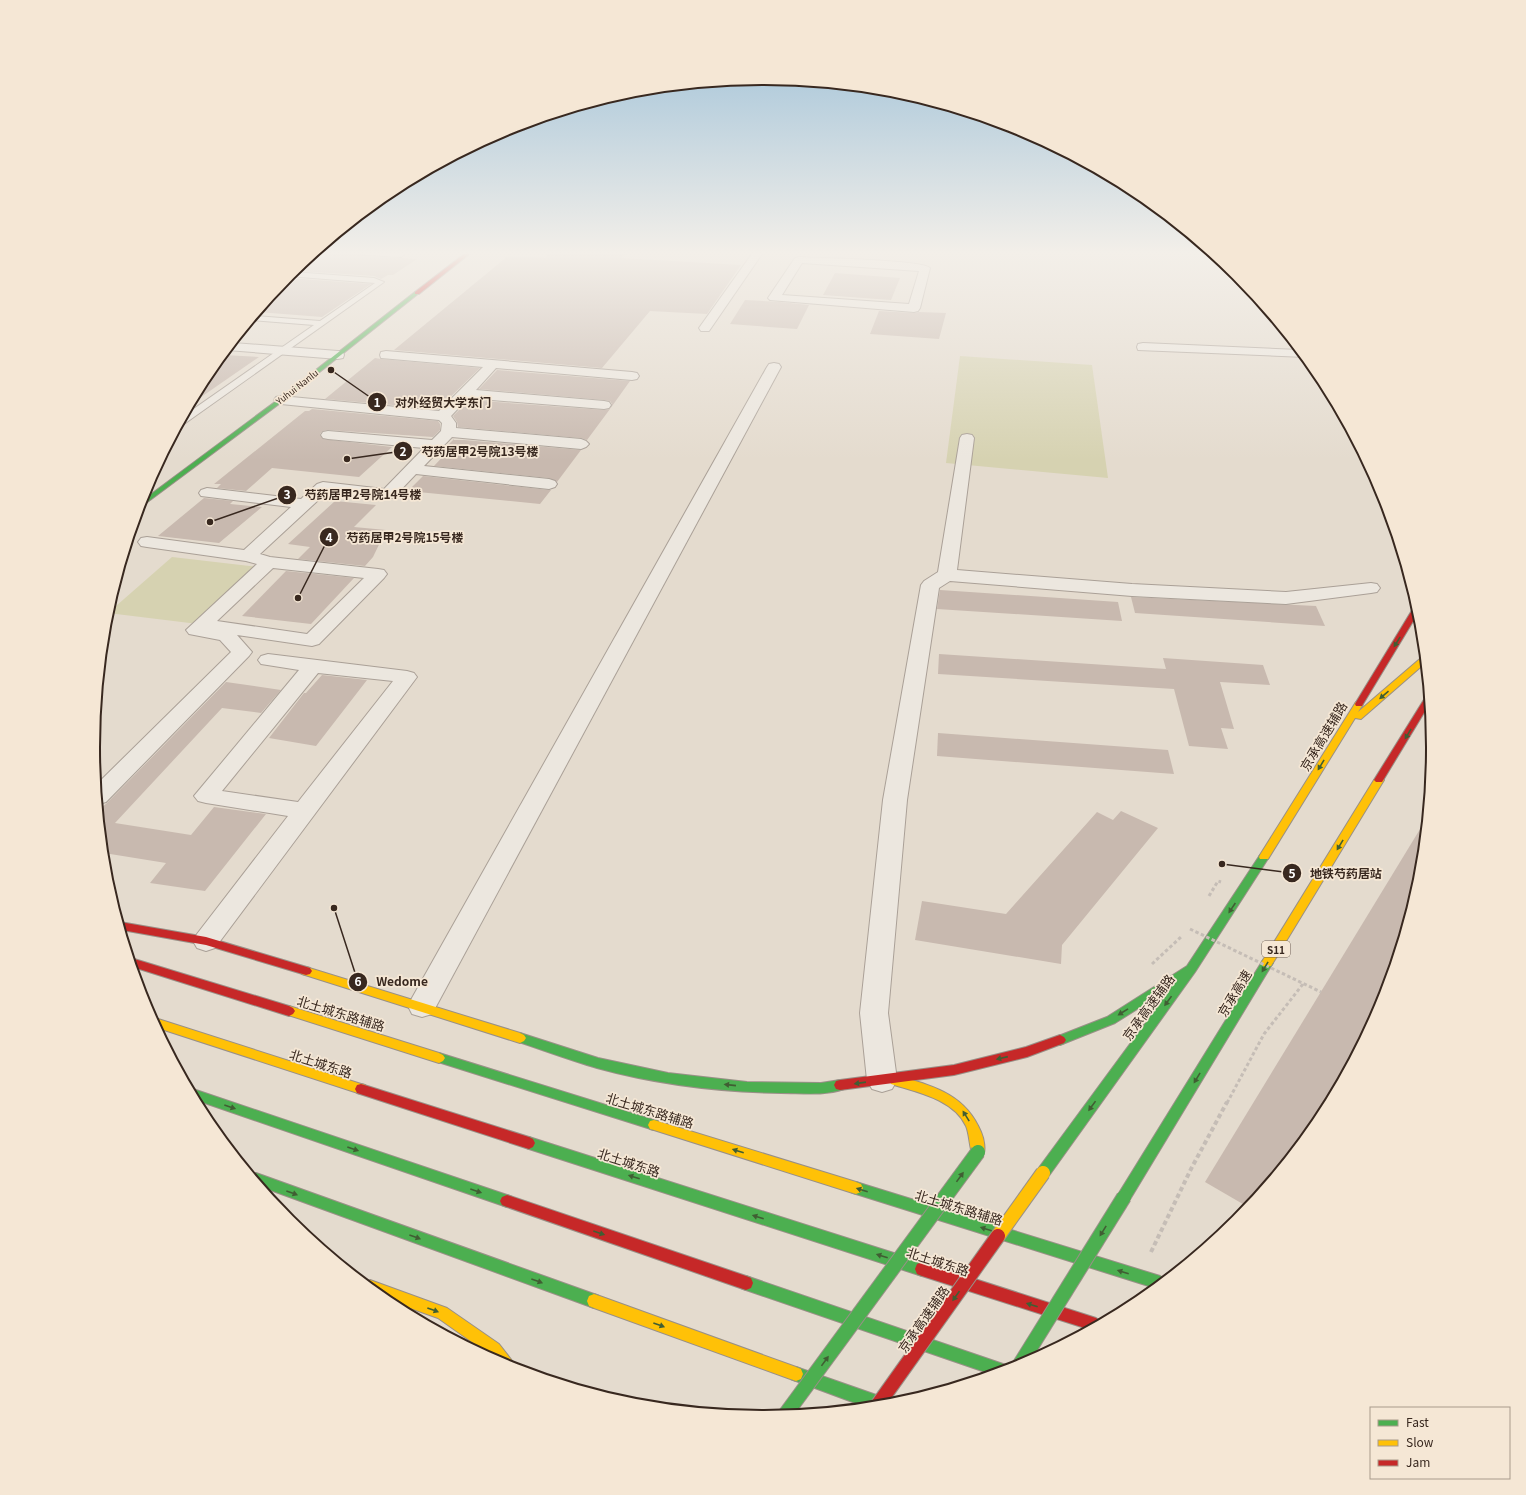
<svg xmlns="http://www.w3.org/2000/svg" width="1526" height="1495" viewBox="0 0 1526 1495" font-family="Georgia,'Noto Sans SC',serif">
<rect width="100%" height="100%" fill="#e4dbce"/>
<g fill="#d6d2b1">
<path d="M960,356L1092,365L1108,478L946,463Z"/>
<path d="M172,557L259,567L198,624L108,613Z"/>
</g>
<g fill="#c8b9af">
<path d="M546,251H628L621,258L741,265L707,314L650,311L602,368L394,350L508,256L546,258Z"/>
<path d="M329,253L335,254L417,259L393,275H388L381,279L374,276L299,271Z"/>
<path d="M835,273L900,278L891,300L823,295Z"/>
<path d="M288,278L371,284L322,317L258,312Z"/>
<path d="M745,300L780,302L809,305L797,329L730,324Z"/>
<path d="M879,311L914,313L919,312L946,313L939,339L870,334Z"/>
<path d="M224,355L259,357L191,404L206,375Z"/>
<path d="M375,358L381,359L480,368L438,409L325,399Z"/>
<path d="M497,370L630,381L610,409L612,404L610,401L604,400L479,389Z"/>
<path d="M469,400L604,410L610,409L587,440L581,438L458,427L457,422L453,416Z"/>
<path d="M312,409L438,421L440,424V430L433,437L328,430L323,431L320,434L323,439L392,447L359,477L272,468L246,491L217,488L221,484H214L305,411H309Z"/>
<path d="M452,439H453L581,450L557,482L549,478L434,466L450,449H444L454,439Z"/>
<path d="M423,476L549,490H551L540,504L408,491Z"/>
<path d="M204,498L233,501L230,504L262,507L219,543L158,536Z"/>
<path d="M335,501L376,505L354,527L386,530L373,557L365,566L298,559L310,547L288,544Z"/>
<path d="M286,571L354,578L311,624L242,616Z"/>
<path d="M940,590L1118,602L1122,621L937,609Z"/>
<path d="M1131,597L1316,606L1325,626L1135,613Z"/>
<path d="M939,654L1166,669L1163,658L1263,665L1270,685L1220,682L1234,729L1221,728L1228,749L1189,746L1174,689L938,674Z"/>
<path d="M322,675L367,680L316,746L269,738L304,693H306Z"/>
<path d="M226,682L281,690L261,713L222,708L115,823L191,835L214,807L266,814L205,891L150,883L166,863L104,853L100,809L107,803Z"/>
<path d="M938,733L1168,750L1174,774L937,756Z"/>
<path d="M1121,811L1158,828L1062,945L1061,964L915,940L922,901L1006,914L1097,812L1113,820Z"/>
<path d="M1425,821L1420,878L1381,1004L1320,1120L1248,1207L1205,1182Z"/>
</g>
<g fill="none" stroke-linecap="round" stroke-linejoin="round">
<g stroke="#aaa097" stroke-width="2">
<g id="lane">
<path d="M332,251L401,253L404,255L401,257L335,253Z"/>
<path d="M292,272L374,278L384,282L184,424L180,425L185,415L314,325L252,320L255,316L320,321L375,283L288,276Z"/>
</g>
</g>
<g stroke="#aaa097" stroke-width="2">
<g id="street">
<path d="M754,251H764L709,331H701L699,328Z"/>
<path d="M799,257C816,258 924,260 930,268L920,308L918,311L914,312L770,300L768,298L795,258ZM802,263L919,271L909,304L782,295Z"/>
<path d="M233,343L338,351L343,352L344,355L343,358L338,359L227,350Z"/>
<path d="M1143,343L1299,350L1305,357L1138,350L1137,347L1138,344Z"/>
<path d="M386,351L632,372L637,373L639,376L637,379L632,380L496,368L476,390L604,401L609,402L611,405L609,408L604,409L468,398L451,416L456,423V428L581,439L586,441L589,444L586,447L581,449L452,437L424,466L549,479L555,481L557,484L555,487L549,489L416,474L394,497L388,499L327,492L260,554L270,557L378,569L384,570L387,574L384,578L319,644L312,646L237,635L252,652L249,656L106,802L99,804L97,784L231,652L220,640L189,634L186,630L257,564L246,561L147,547L141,546L138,542L141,538L147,537L244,550L291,507L201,496L199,493L201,490L207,488L301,499L317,484L323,482L384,489L424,448L328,439L323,438L321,435L323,432L328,431L432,440L441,431L442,423L439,420L281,404L276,403L274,400L276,397L281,396L439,411L483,367L381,358L380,355L381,352ZM273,568L364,578L307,634L217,621Z"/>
<path d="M774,363L779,364L781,367L432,1014L422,1017L412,1014L408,1006L412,998L767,367L769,364Z"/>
<path d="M967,434L972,435L974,438L957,570L1132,584L1286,592L1371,583L1377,584L1380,588L1377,592L1371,593L1286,604L1132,596L950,581L939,588L907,800L888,1013L897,1080L892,1089L882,1092L872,1089L867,1080L860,1013L883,800L921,585L924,581L938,572L960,438L962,435Z"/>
<path d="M268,654L407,671L414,673L417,677L215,948L206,951L197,948L193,941L197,934L288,816L206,803L198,801L194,796L299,670L261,664L258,660L261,656ZM318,673L393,681L298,802L222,791Z"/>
</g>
</g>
<g stroke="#999087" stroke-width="2">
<g id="fast">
<path d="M415,292L419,293L283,401L142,506L140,507L142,501L279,399Z"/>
<path d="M1264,854L1268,855L1269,857L1195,972L1048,1177L1043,1179L1038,1177L1036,1173L1038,1169L1172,987L1115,1023L1060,1045L1056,1043L1054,1040L1056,1037L1107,1017L1187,966L1260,855Z"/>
<path d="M1267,959L1271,960L1273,963L1271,966L1129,1201L1124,1203L1119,1201L1117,1197L1119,1193L1263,960Z"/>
<path d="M520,1033L598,1058L668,1073L747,1082L821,1083L840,1080L844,1081L846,1085L844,1089C824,1096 802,1093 781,1093C720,1092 655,1084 597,1068C570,1060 543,1050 516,1041L514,1038L516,1035Z"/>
<path d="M439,1053L654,1120L658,1121L660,1125L658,1129L654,1130L435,1061L433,1058L435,1055Z"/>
<path d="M193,1089L507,1195L512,1197L514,1201L512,1205L507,1207L196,1100L190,1090Z"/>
<path d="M529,1137L922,1262L927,1264L929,1269L927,1274L922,1276L529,1149L525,1147L523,1143L525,1139Z"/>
<path d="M256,1173L594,1294L599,1296L601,1301L599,1306L594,1308L262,1187L252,1175Z"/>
<path d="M856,1182L1160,1276L1165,1279L1155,1288L856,1194L851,1192L849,1188L851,1184Z"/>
<path d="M746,1276L1003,1364L1008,1366L1010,1369L991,1374L746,1290L741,1288L739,1283L741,1278Z"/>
<path d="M796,1367L882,1397L887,1400L889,1405L866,1407L796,1381L791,1379L789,1374L791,1369Z"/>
</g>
</g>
<g stroke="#999087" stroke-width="2">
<g id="slow">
<path d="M1421,658H1424V664L1361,719L1355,718L1268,859H1260L1259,857L1260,855L1356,702H1362L1363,704L1358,712Z"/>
<path d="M1379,777L1384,780L1271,966L1267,967L1263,966L1261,963L1263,960L1374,780Z"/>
<path d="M306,967L520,1033L524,1035L526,1038L524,1041L520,1043L302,974L300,971L302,968Z"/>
<path d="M289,1006L439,1053L443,1055L445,1058L443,1061L439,1063L285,1014L283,1011L285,1008Z"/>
<path d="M155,1018L361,1084L365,1085L367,1089L365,1093L361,1094L158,1028L153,1019Z"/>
<path d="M895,1075C932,1086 965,1093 981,1132C984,1139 986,1150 983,1156L978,1158L973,1156C969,1147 970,1136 966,1126C954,1099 916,1092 891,1084L889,1080L891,1076Z"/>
<path d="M654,1120L856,1182L861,1184L863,1188L861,1192L856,1194L654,1130L650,1129L648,1125L650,1121Z"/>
<path d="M370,1280L447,1308L499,1344L513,1362L515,1368L492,1358L489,1354L438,1318L385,1299L365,1283Z"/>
<path d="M594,1294L796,1367L801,1369L803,1374L801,1379L796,1381L594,1308L589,1306L587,1301L589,1296Z"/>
</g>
</g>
<g stroke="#999087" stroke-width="2">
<g id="jam">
<path d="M468,251H473L419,294H415V292Z"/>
<path d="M1414,607H1417L1418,613L1363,704L1362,706H1356L1355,704Z"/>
<path d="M1425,698H1428V706L1382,782H1376L1374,780Z"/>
<path d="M120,922L206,937L310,968L312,971L310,974L306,975L206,945L122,930Z"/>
<path d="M131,958L289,1006L293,1008L295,1011L293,1014L289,1016L133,967Z"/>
<path d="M1060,1035L1064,1037L1066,1040L1064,1043L1027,1057L954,1075L840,1090L836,1089L834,1085L836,1081L840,1080L954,1065L1026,1047Z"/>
<path d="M361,1084L529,1137L533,1139L535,1143L533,1147L529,1149L357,1093L355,1089L357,1085Z"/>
<path d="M507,1195L746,1276L751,1278L753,1283L751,1288L746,1290L507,1207L502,1205L500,1201L502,1197Z"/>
<path d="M922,1262L1096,1318L1102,1322L1088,1329L922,1276L917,1274L915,1269L917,1264Z"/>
</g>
</g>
<g stroke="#c5bdb6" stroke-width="3" stroke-dasharray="3.5 2.5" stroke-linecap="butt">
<path d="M1209,896L1218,881L1221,882"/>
<path d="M1152,964L1182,936"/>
<path d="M1227,1103L1264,1034L1303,984"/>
</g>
<path stroke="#c5bdb6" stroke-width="4" stroke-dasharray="4.5 3" stroke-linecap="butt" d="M1151,1252L1191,1169L1227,1102"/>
<use href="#lane" fill="#ece7df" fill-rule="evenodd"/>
<use href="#street" fill="#ece7df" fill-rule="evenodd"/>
<use href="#fast" fill="#4caf50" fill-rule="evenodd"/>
<use href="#slow" fill="#ffc107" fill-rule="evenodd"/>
<use href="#jam" fill="#c62828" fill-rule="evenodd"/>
<g stroke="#999087" stroke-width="16" stroke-linecap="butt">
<g id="fast-bridge">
<path d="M1019,1366L1124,1197"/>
<path d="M785,1415L978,1152"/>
</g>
</g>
<g stroke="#999087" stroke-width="16" stroke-linecap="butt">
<path id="slow-bridge" d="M998,1236L1043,1173"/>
</g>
<g stroke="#999087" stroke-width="16" stroke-linecap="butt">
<path id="jam-bridge" d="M877,1406L998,1236"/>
</g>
<path stroke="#c5bdb6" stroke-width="3" stroke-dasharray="3.5 2.5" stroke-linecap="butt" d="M1190,929L1321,992"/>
<use href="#fast-bridge" stroke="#4caf50" stroke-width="14"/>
<use href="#slow-bridge" stroke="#ffc107" stroke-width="14"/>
<use href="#jam-bridge" stroke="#c62828" stroke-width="14"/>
</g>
<defs><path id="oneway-solid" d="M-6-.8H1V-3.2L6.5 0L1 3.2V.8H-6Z"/></defs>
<g fill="#405e33">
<use href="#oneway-solid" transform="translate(1397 642) rotate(122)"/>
<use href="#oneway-solid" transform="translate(1384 695) rotate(139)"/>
<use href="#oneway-solid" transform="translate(1408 734) rotate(121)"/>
<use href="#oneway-solid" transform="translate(1321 765) rotate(121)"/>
<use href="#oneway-solid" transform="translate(1340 845) rotate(121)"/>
<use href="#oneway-solid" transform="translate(1232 908) rotate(124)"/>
<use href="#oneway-solid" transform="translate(1265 967) rotate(121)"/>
<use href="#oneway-solid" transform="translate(1168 1001) rotate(126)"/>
<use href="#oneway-solid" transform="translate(1123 1012) rotate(148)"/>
<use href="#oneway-solid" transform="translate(1002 1058) rotate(167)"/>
<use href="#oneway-solid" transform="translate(1197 1078) rotate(121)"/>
<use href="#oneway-solid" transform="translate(860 1083) rotate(172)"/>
<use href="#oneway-solid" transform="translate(730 1085) rotate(-174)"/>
<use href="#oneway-solid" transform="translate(1092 1106) rotate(126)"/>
<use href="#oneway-solid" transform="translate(230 1107) rotate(19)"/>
<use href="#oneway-solid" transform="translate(966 1116) rotate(-122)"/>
<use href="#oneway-solid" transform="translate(353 1149) rotate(19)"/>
<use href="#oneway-solid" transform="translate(738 1151) rotate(-163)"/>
<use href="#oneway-solid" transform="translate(634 1177) rotate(-162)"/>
<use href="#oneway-solid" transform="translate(960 1177) rotate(-54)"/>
<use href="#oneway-solid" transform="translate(862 1190) rotate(-163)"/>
<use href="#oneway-solid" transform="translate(476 1191) rotate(19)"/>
<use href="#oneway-solid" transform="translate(292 1193) rotate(20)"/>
<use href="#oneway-solid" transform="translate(758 1217) rotate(-162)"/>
<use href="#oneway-solid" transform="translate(986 1229) rotate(-163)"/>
<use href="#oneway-solid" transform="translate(1103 1231) rotate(122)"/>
<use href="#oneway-solid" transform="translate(599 1233) rotate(19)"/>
<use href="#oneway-solid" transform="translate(415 1237) rotate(20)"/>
<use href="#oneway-solid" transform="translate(882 1256) rotate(-162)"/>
<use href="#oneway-solid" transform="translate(1123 1272) rotate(-163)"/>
<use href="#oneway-solid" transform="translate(537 1281) rotate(20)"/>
<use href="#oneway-solid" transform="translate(956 1296) rotate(125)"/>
<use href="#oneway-solid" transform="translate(1032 1305) rotate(-162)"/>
<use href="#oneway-solid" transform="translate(433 1310) rotate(20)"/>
<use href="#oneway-solid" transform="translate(659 1325) rotate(20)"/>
<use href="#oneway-solid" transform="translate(825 1361) rotate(-54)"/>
</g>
<linearGradient id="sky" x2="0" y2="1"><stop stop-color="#95bcd6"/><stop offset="0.55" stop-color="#f3efe9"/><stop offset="1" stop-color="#f3efe9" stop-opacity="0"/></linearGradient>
<rect width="1526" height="460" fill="url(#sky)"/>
<g text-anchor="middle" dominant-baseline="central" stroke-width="3.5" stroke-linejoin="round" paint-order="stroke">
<g font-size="9" fill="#38281f" stroke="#f5e7d5">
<text transform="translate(297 387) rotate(-38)">Yuhui Nanlu</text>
</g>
<rect fill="#f5e7d5" stroke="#716156" stroke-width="1" x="1262" y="941" width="28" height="16" rx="3"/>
<g font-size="10" font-weight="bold" fill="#38281f">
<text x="1276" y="949">S11</text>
</g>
<g font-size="13" fill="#38281f" stroke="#f5e7d5">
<text transform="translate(1323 736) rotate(-59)">京承高速辅路</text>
<text transform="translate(1234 993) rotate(-59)">京承高速</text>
<text transform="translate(1148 1007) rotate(-54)">京承高速辅路</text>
<text transform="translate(341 1013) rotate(17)">北土城东路辅路</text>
<text transform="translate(321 1063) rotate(18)">北土城东路</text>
<text transform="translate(650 1110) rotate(17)">北土城东路辅路</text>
<text transform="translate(629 1162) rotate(18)">北土城东路</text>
<text transform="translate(959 1207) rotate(17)">北土城东路辅路</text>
<text transform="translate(938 1261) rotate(18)">北土城东路</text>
<text transform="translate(923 1319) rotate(-55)">京承高速辅路</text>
</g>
</g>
<path d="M0 0H1526V1495H0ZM762 85H764A662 662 0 0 1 1426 747V748A662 662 0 0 1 764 1410H762A662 662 0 0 1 100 748V747A662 662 0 0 1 762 85Z" fill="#f5e7d5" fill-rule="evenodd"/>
<path fill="none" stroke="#38281f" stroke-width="2" d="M762 85H764A662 662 0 0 1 1426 747V748A662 662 0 0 1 764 1410H762A662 662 0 0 1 100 748V747A662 662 0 0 1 762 85Z"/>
<path fill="none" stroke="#38281f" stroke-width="1.5" d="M331 370L377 402M347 459L403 451M210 522L287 495M298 598L329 537M1222 864L1292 873M334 908L358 982"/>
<g fill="#38281f" stroke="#f5e7d5" stroke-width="1.5">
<circle cx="331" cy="370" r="4"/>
<circle cx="347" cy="459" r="4"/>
<circle cx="210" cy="522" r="4"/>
<circle cx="298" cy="598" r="4"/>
<circle cx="1222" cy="864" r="4"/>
<circle cx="334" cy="908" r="4"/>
<circle cx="377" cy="402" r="10"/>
<circle cx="403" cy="451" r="10"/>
<circle cx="287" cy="495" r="10"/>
<circle cx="329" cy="537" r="10"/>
<circle cx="1292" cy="873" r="10"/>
<circle cx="358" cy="982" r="10"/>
</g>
<g font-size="12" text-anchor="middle" font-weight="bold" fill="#fff">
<text x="377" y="407">1</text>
<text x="403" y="456">2</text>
<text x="287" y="499">3</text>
<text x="329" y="542">4</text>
<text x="1292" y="878">5</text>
<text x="358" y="986">6</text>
</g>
<g font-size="12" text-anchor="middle" font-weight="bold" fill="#38281f" stroke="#f5e7d5" stroke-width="3.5" stroke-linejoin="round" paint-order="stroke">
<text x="443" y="407">对外经贸大学东门</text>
<text x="480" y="456">芍药居甲2号院13号楼</text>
<text x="363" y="499">芍药居甲2号院14号楼</text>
<text x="405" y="542">芍药居甲2号院15号楼</text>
<text x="1346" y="878">地铁芍药居站</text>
<text x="402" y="986">Wedome</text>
</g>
<rect x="1370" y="1407" width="140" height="72" fill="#f5e7d5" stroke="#a99b8c"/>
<rect x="1378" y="1420" width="20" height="6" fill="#4caf50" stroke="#a99b8c"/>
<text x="1406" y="1427" font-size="12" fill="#38281f">Fast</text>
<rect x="1378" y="1440" width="20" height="6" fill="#ffc107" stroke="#a99b8c"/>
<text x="1406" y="1447" font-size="12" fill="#38281f">Slow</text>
<rect x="1378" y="1460" width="20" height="6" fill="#c62828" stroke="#a99b8c"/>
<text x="1406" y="1467" font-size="12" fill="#38281f">Jam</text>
</svg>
